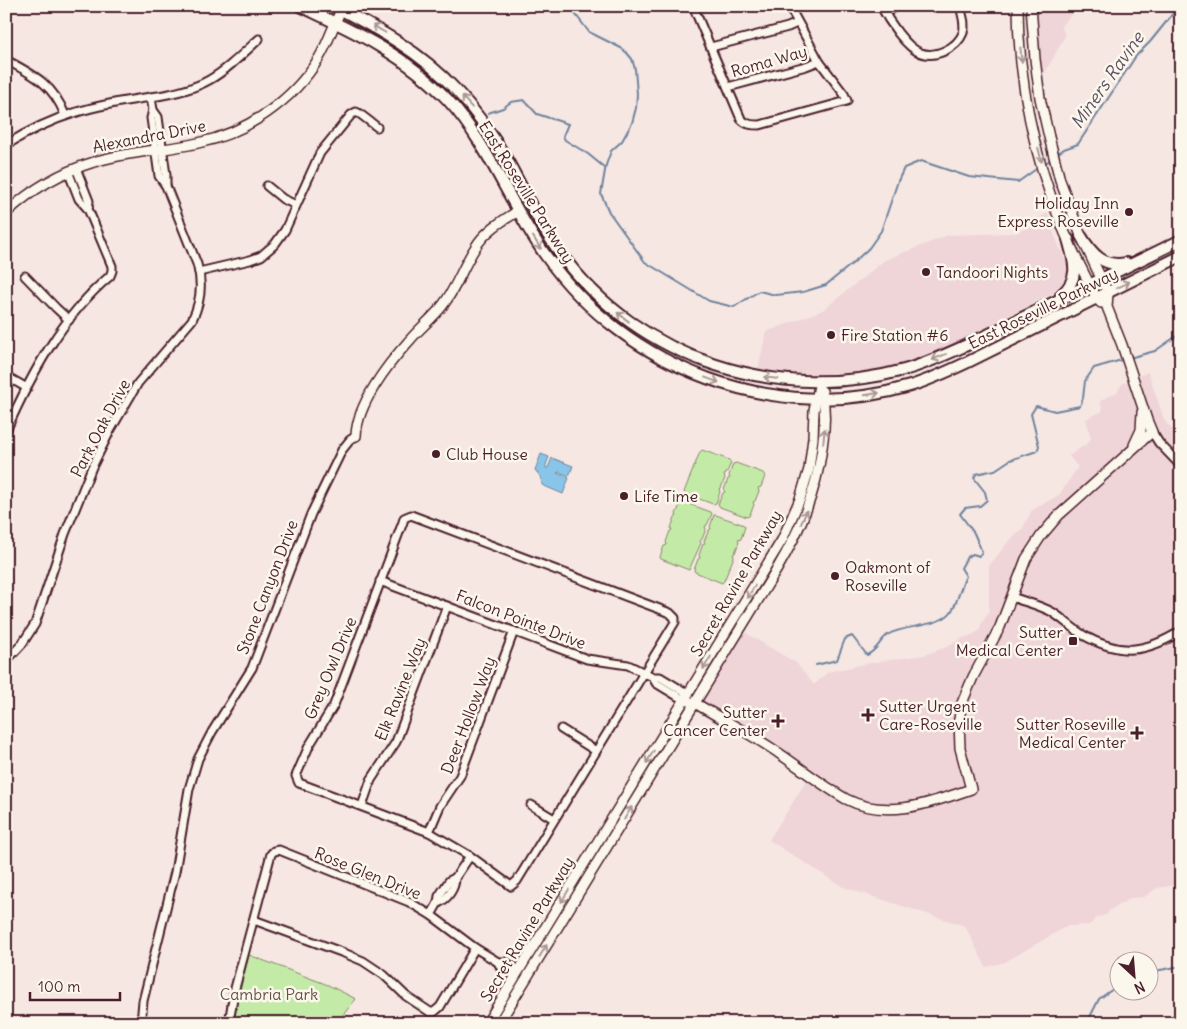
<svg xmlns="http://www.w3.org/2000/svg" width="1187" height="1029" viewBox="0 0 1187 1029" font-family="Delius,sans-serif">
<rect width="100%" height="100%" fill="#f6e7e3"/>
<filter id="ink" filterUnits="userSpaceOnUse"><feTurbulence type="fractalNoise" baseFrequency=".02" numOctaves="2"/><feDisplacementMap in="SourceGraphic" scale="10" xChannelSelector="R" yChannelSelector="G"/><feConvolveMatrix kernelMatrix="1 2 1 2 8 2 1 2 1" color-interpolation-filters="sRGB"/></filter>
<g filter="url(#ink)">
<g fill="#efd4d8">
<path d="M1037,6H1079L1061,26L1065,36L1042,78Z"/>
<path d="M1048,213L1055,237L1069,268L1070,275L1064,287L953,345L908,363L878,370L830,376H801L758,370L766,332L823,310L885,260L949,235L1016,233L1037,223L1042,216Z"/>
<path d="M1148,372L1165,422L1181,438V882L1177,885L1157,888L1144,897L1131,898L1110,910L1106,915L1098,917L1089,925L1067,926L1005,962L986,967L965,926L843,887L769,840L812,772L700,702L744,632L796,663L814,685L828,672L870,663L924,655L947,647L961,639L974,634L980,630L981,624L989,612V566L1009,541L1022,530L1032,510L1059,495L1078,467L1069,456L1089,442L1091,438L1086,419L1103,411L1100,401L1117,392L1122,384Z"/>
</g>
<g fill="#c3eba7" stroke="#868569">
<path d="M702,450L729,460L731,463L726,474L724,475L725,478L721,488L719,490L720,492L716,503L713,504L686,494L684,492L700,452Z"/>
<path d="M736,463L763,473L765,476L761,487L758,488L759,491L755,501L753,502L754,505L749,516L747,517L720,507L718,504L723,493L725,492L724,490L728,479L730,478L729,476L733,464Z"/>
<path d="M683,502L711,512L712,514L707,525L705,526L706,529L702,539L700,541L701,543L689,570L661,559L660,557L664,546L667,545L666,542L670,531L672,530L671,528L675,517L677,516L676,514L681,503Z"/>
<path d="M714,515H716L744,525L745,527L741,539L738,540L739,542L735,553L733,554L734,556L730,567L728,568V571L724,581L722,583L695,572L694,570L698,559L700,558L699,555L703,544L705,543L704,541L709,530L711,529L710,527Z"/>
<path d="M249,955L328,985L356,999L337,1022L234,1023L238,998Z"/>
</g>
<path fill="#88c5e8" stroke="#6f839c" d="M541,454L549,457L546,465V468H548L552,458L573,466L569,476L559,472L557,473L569,478L563,494L542,485L541,477L535,470Z"/>
<g fill="none" stroke-linecap="round" stroke-linejoin="round">
<g stroke="#6f839c" stroke-width="2">
<path d="M569,6L589,32L621,48L627,53L632,59L635,69L637,94L636,108L632,123L622,141L611,151L606,165L601,194L609,212L645,262L709,301L734,307L759,291L776,295L803,292L826,285L853,263L869,248L881,231L898,181L904,168L921,161L969,177L1018,182L1039,167"/>
<path d="M488,113L503,108L511,102L524,100L537,114L568,124L563,136L565,140L588,154L605,168"/>
<path d="M1057,154L1064,149L1078,144L1136,56L1150,42L1175,11V6"/>
<path d="M1043,165L1051,159"/>
<path d="M1129,358L1155,351L1181,333"/>
<path d="M816,665L837,660L845,639L852,636L867,655C879,649 880,639 889,634C905,625 940,627 951,612C957,604 961,586 966,576L961,568L967,557L973,554L979,556L982,552L974,533L960,514L965,508L980,506L987,500L985,492L974,478L976,474L995,470L1010,460L1037,451L1039,446L1031,414L1036,406L1055,411L1080,406L1083,398L1085,381L1094,368L1125,359"/>
<path d="M1150,972L1181,966"/>
<path d="M1087,1023L1099,999L1120,984"/>
</g>
<g stroke="#4a1f2b" stroke-width="11">
<g id="street">
<path d="M693,6L741,119C747,125 752,125 760,125L847,101L844,94L819,61L789,6"/>
<path d="M881,6C888,20 906,48 921,53C936,58 957,48 963,33C966,24 962,15 960,6"/>
<path d="M885,13L896,6"/>
<path d="M711,47L788,27L797,23"/>
<path d="M6,60C34,75 53,84 65,115"/>
<path d="M728,87L806,66L819,61"/>
<path d="M151,97C207,89 219,76 259,39"/>
<path d="M153,110L158,117L166,175V185"/>
<path d="M6,145C55,114 95,105 151,97L153,110L151,118L159,176L166,186L197,264C203,284 201,302 192,320L138,383L110,431L92,467L65,534L35,624L22,644L6,661"/>
<path d="M76,168L89,201L88,209"/>
<path d="M267,186L283,199L296,205"/>
<path d="M199,272L250,260L261,256L275,244L285,230L320,153L351,115L356,112L360,114L377,127"/>
<path d="M25,276L56,308L69,320"/>
<path d="M6,376L27,388"/>
<path d="M6,431C31,375 62,316 110,276L112,271V266L88,209L79,199L68,171"/>
<path d="M1152,432L1159,443L1181,466"/>
<path d="M411,515L670,613L675,618V622L517,881L511,886L470,856L429,832L299,783L296,776L309,746L334,705L403,522L404,518Z"/>
<path d="M380,581L587,659L628,665L653,677H660L688,694"/>
<path d="M1012,597C1025,602 1039,605 1052,612C1063,619 1072,628 1083,635C1120,656 1146,653 1181,631"/>
<path d="M653,677L656,683L684,700"/>
<path d="M561,729L596,751"/>
<path d="M531,805L554,819"/>
<path d="M362,806L371,780L396,742L447,606"/>
<path d="M429,832L440,806L460,776L514,631"/>
<path d="M438,903C448,899 455,888 455,878"/>
<path d="M431,915L438,903L439,896L449,881L455,878L470,856"/>
<path d="M254,920L344,953L363,961L384,975L406,996L430,1012H434L440,1007L475,948"/>
<path d="M498,962L501,968L516,976"/>
<path d="M141,1023L143,1001L175,872L189,789L198,759L212,732L252,668L311,514L342,450L350,440L356,436"/>
<path d="M229,1023L234,992L271,854L274,851L279,850L409,902L431,915L475,948L498,962H505L519,971"/>
</g>
</g>
<g stroke="#4a1f2b" stroke-width="12">
<g id="secondary">
<path d="M1018,6C1018,80 1034,158 1062,226C1072,251 1085,275 1097,299L1101,303"/>
<path d="M6,213C32,189 61,172 94,162C128,151 164,151 198,143C246,133 293,101 319,58C328,43 333,26 341,10"/>
<path d="M356,436C357,404 388,364 409,341C420,328 433,318 443,305C457,287 463,266 475,248C485,231 502,221 518,211"/>
<path d="M1134,445L1141,430L1142,412"/>
<path d="M684,700L695,703C723,720 753,735 780,754C802,769 823,786 846,799C887,820 931,803 971,789L960,748L959,719L962,703L973,677L1000,627L1026,559L1041,536L1058,516L1152,432L1147,420L1122,345L1107,307L1108,293L1081,236L1060,180L1049,137L1040,98L1035,59L1031,6"/>
<path d="M487,1023L782,540L800,499L809,469L813,438L814,410L820,381"/>
<path d="M499,1023L777,569C800,530 816,493 822,448C825,429 826,411 822,391"/>
</g>
</g>
<g stroke="#4a1f2b" stroke-width="14">
<g id="primary">
<path d="M300,6C354,31 407,56 448,100C490,146 510,206 546,256C626,369 776,426 910,386C930,380 949,371 968,362L1181,256"/>
<path d="M334,6C378,29 421,52 455,89C476,111 492,134 507,160C525,192 539,225 561,254C639,360 778,404 904,370C926,364 947,354 967,345L1181,240"/>
<path d="M1081,236C1092,254 1104,268 1126,263"/>
<path d="M1061,295C1081,278 1074,261 1068,239"/>
</g>
</g>
<use href="#street" stroke="#fbf7ec" stroke-width="7"/>
<use href="#secondary" stroke="#fbf7ec" stroke-width="9"/>
<use href="#primary" stroke="#fbf7ec" stroke-width="10"/>
</g>
<defs><path id="oneway-shaft" d="M-6 0H5M1.5-3L5.5 0L1.5 3" fill="none" stroke-width="1.6" stroke-linecap="round" stroke-linejoin="round" transform="scale(1.25)"/></defs>
<g stroke="#ab9695">
<use href="#oneway-shaft" transform="translate(379 29) rotate(-150)"/>
<use href="#oneway-shaft" transform="translate(1021 55) rotate(85)"/>
<use href="#oneway-shaft" transform="translate(467 102) rotate(-131)"/>
<use href="#oneway-shaft" transform="translate(1040 155) rotate(76)"/>
<use href="#oneway-shaft" transform="translate(537 243) rotate(58)"/>
<use href="#oneway-shaft" transform="translate(1123 285) rotate(-26)"/>
<use href="#oneway-shaft" transform="translate(623 317) rotate(-142)"/>
<use href="#oneway-shaft" transform="translate(939 357) rotate(157)"/>
<use href="#oneway-shaft" transform="translate(771 378) rotate(-172)"/>
<use href="#oneway-shaft" transform="translate(712 380) rotate(20)"/>
<use href="#oneway-shaft" transform="translate(872 394) rotate(-9)"/>
<use href="#oneway-shaft" transform="translate(824 436) rotate(-84)"/>
<use href="#oneway-shaft" transform="translate(804 517) rotate(-67)"/>
<use href="#oneway-shaft" transform="translate(751 592) rotate(121)"/>
<use href="#oneway-shaft" transform="translate(707 663) rotate(121)"/>
<use href="#oneway-shaft" transform="translate(650 757) rotate(121)"/>
<use href="#oneway-shaft" transform="translate(628 813) rotate(-59)"/>
<use href="#oneway-shaft" transform="translate(565 896) rotate(121)"/>
<use href="#oneway-shaft" transform="translate(543 951) rotate(-59)"/>
</g>
</g>
<g fill="#4a1f2b" stroke="#fbf7ec" stroke-width="2">
<circle cx="1129" cy="212" r="5"/>
<circle cx="926" cy="272" r="5"/>
<circle cx="831" cy="335" r="5"/>
<circle cx="436" cy="454" r="5"/>
<circle cx="624" cy="496" r="5"/>
<circle cx="835" cy="576" r="5"/>
<rect x="1068" y="636" width="10" height="10" rx="2.5"/>
<path d="M865.5 707.5h5v5h5v5h-5v5h-5v-5h-5v-5h5z"/>
<path d="M775.5 713.5h5v5h5v5h-5v5h-5v-5h-5v-5h5z"/>
<path d="M1134.5 725.5h5v5h5v5h-5v5h-5v-5h-5v-5h5z"/>
</g>
<g text-anchor="middle" dominant-baseline="central" stroke-width="5" stroke-linejoin="round" paint-order="stroke">
<g font-size="16" fill="#4a1f2b" stroke="#fbf7ec">
<text transform="translate(769 61) rotate(-16)">Roma Way</text>
<text transform="translate(149 136) rotate(-11)">Alexandra Drive</text>
<text transform="translate(527 192) rotate(58)">East Roseville Parkway</text>
<text transform="translate(1043 308) rotate(-26)">East Roseville Parkway</text>
<text transform="translate(100 428) rotate(-62)">Park Oak Drive</text>
<text transform="translate(736 583) rotate(-60)">Secret Ravine Parkway</text>
<text transform="translate(267 587) rotate(-69)">Stone Canyon Drive</text>
<text transform="translate(521 619) rotate(21)">Falcon Pointe Drive</text>
<text transform="translate(330 668) rotate(-67)">Grey Owl Drive</text>
<text transform="translate(400 689) rotate(-68)">Elk Ravine Way</text>
<text transform="translate(468 715) rotate(-69)">Deer Hollow Way</text>
<text transform="translate(368 873) rotate(22)">Rose Glen Drive</text>
<text transform="translate(527 929) rotate(-59)">Secret Ravine Parkway</text>
</g>
<g font-size="16" fill="#4a1f2b" stroke="#fbf7ec" text-anchor="start">
<text x="1119" y="203" text-anchor="end">Holiday Inn<tspan x="1119" dy="18">Express Roseville</tspan></text>
<text x="936" y="272">Tandoori Nights</text>
<text x="841" y="335">Fire Station #6</text>
<text x="446" y="454">Club House</text>
<text x="634" y="496">Life Time</text>
<text x="845" y="567">Oakmont of<tspan x="845" dy="18">Roseville</tspan></text>
<text x="1063" y="632" text-anchor="end">Sutter<tspan x="1063" dy="18">Medical Center</tspan></text>
<text x="879" y="706">Sutter Urgent<tspan x="879" dy="18">Care-Roseville</tspan></text>
<text x="767" y="712" text-anchor="end">Sutter<tspan x="767" dy="18">Cancer Center</tspan></text>
<text x="1126" y="724" text-anchor="end">Sutter Roseville<tspan x="1126" dy="18">Medical Center</tspan></text>
</g>
<g font-size="16" fill="#68524a" stroke="#fbf7ec">
<text x="269" y="994">Cambria Park</text>
</g>
<g font-size="18" font-style="italic" fill="#5d5164" stroke="#fbf7ec">
<text transform="translate(1107 80) rotate(-55)">Miners Ravine</text>
</g>
</g>
<rect width="1187" height="1029" fill="none" stroke="#fbf7ec" stroke-width="25"/>
<rect x="12" y="12" width="1162" height="1004" fill="none" stroke="#4a1f2b" stroke-width="2" filter="url(#ink)"/>
<g transform="translate(1134 976) rotate(154)"><circle r="24" fill="#fbf7ec" stroke="#b4a19f"/>
<path d="M0-4L9 19L0 12L-9 19Z" fill="#4a1f2b"/>
<text y="-8" font-size="14" font-weight="bold" text-anchor="middle" fill="#4a1f2b">N</text>
</g>
<path d="M30 992v8h90v-8" fill="none" stroke="#4a1f2b" stroke-width="2.5"/>
<text x="38" y="992" font-size="15" fill="#4a1f2b" stroke="#fbf7ec" stroke-width="4" paint-order="stroke">100 m</text>
</svg>
